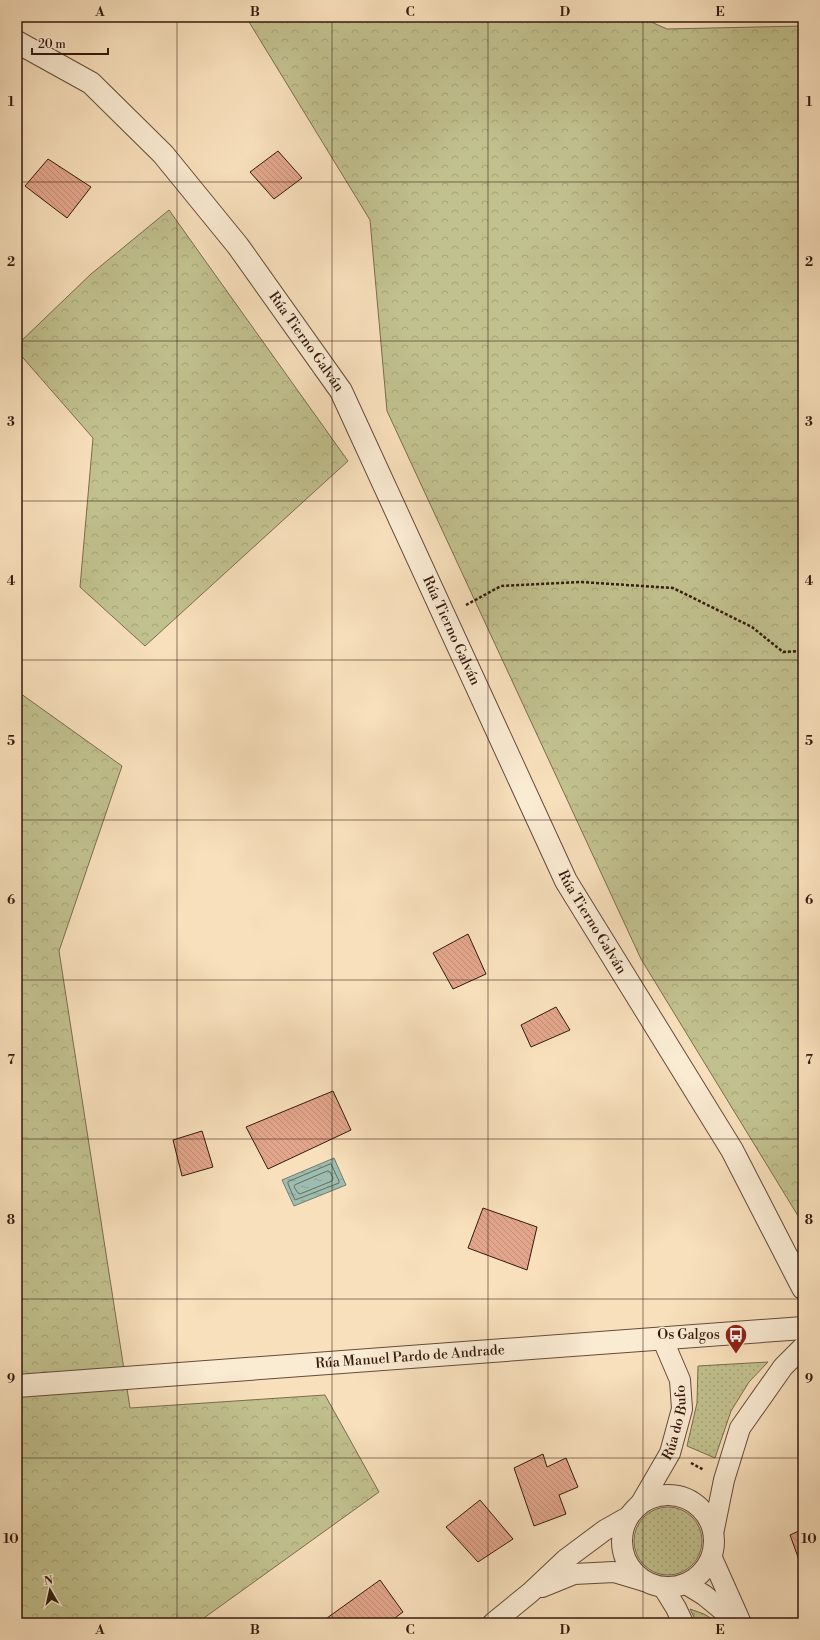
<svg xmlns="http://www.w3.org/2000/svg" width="820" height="1640" viewBox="0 0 820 1640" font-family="'Libre Bodoni',serif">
<defs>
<pattern id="green-dots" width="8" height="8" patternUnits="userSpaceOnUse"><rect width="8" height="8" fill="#c1c18e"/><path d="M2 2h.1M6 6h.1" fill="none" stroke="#a6a579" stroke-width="1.8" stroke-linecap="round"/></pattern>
<pattern id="forest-crowns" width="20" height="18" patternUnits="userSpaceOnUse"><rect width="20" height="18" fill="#c1c18e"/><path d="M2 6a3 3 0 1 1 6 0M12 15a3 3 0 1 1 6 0" fill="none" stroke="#a6a579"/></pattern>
<pattern id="water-ripples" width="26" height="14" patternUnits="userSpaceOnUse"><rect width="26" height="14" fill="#9dbdb0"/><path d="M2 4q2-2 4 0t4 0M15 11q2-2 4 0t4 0" fill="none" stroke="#88a296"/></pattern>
<pattern id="building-back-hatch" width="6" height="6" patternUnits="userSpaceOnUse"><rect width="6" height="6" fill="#e3a68c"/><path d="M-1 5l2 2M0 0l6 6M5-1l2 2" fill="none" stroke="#c38e78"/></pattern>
</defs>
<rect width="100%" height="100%" fill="#f8e0bc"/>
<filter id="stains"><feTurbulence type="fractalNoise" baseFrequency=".005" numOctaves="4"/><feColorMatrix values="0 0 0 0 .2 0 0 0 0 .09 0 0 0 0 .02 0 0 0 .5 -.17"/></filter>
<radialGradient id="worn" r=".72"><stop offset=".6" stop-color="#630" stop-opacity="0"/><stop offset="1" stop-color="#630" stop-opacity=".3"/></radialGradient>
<g fill="url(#green-dots)" stroke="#7a6d4e">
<path d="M768,1362L749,1382L731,1411L715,1458L687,1446L697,1403L698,1366Z"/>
<circle cx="668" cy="1541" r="34"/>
<path d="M690,1609L704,1614L719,1623H697Z"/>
</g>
<g fill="url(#forest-crowns)" stroke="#7a6d4e">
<path d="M246,17H640L667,29L803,26V1224L641,959L387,411L370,220Z"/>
<path d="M169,210L348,461L145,646L80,587L93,438L17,351V345L91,274Z"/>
<path d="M17,691L122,766L59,951L130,1408L325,1395L379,1492L197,1623H17Z"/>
</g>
<path fill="url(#water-ripples)" stroke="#737b6f" d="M334,1158L346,1185L294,1206L282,1180Z"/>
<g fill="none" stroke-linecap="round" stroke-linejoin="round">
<g stroke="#686b5f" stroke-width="1">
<path d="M331,1164L339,1181V1183L295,1200L288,1184V1182Z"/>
<path d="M328,1171L330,1172L333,1178L332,1181L300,1194L298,1193L294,1187L295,1185Z"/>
</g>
</g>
<g fill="url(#building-back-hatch)" stroke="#34190e">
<path d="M278,151L302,178L274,199L250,172Z"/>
<path d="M48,159L91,187L67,218L25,186Z"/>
<path d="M468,934L486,974L453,989L433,953Z"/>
<path d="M556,1007L570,1030L531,1047L521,1025Z"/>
<path d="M333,1091L351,1130L268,1169L246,1127Z"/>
<path d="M202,1131L213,1167L182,1176L173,1140Z"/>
<path d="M483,1208L537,1227L527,1270L468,1248Z"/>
<path d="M543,1454L547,1467L566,1458L578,1487L559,1495L566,1514L534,1526L514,1468Z"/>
<path d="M480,1500L513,1539L478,1562L446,1527Z"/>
<path d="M803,1529V1571L790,1535Z"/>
<path d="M380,1580L403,1612L388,1623H320Z"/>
</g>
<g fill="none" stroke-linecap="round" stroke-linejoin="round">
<g stroke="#654b3a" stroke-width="22">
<g id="minor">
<circle cx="668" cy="1541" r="46"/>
<path id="s1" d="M641,1503L670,1453L682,1409L680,1380L662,1338"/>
<path d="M714,1529L724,1480L740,1428L783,1367L803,1347"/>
<path d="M712,1558L741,1623"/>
<path d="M686,1584L704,1595L738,1623"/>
<path d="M542,1587L574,1574L614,1572L644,1581"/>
<path d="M663,1587L676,1608L683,1623"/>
<path d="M493,1623L531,1592L566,1559L605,1530L628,1517"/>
</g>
</g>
<g stroke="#654b3a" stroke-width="24">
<g id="tertiary">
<path id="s2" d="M17,42L91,83L163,154L238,246L341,391L566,881L732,1150L803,1288"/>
<path id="s3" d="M17,1386L803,1328"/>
</g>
</g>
<g stroke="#34190e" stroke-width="2.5" stroke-dasharray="3 2" stroke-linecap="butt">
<path d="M466,605L501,586L581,582L673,588L752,627L783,652L800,651L803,649"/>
<path d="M691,1463L704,1470"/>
</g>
<use href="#minor" stroke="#faebd3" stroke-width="20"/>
<use href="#tertiary" stroke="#faebd3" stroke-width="22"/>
</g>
<path fill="none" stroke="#34190e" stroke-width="1" stroke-opacity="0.55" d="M177,17V1623M332,17V1623M488,17V1623M643,17V1623M17,182H803M17,341H803M17,501H803M17,660H803M17,820H803M17,980H803M17,1139H803M17,1299H803M17,1458H803"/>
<defs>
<g id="bus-pin" transform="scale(1.15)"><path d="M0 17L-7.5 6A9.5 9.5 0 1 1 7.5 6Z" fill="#8f2418" stroke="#faebd3"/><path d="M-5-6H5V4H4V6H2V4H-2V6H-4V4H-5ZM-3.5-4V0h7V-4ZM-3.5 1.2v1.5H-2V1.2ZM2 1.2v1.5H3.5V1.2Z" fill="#fff"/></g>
</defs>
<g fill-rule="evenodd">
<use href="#bus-pin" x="736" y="1335"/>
</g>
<g text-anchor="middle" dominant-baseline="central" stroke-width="3" stroke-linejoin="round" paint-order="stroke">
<g font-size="14" fill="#34190e" stroke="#faebd3">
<text stroke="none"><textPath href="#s2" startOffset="422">Rúa Tierno Galván</textPath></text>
<text stroke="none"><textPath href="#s2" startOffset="746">Rúa Tierno Galván</textPath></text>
<text stroke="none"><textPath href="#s2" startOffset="1070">Rúa Tierno Galván</textPath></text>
<text stroke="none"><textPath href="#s3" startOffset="394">Rúa Manuel Pardo de Andrade</textPath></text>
<text stroke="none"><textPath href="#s1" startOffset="89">Rúa do Bufo</textPath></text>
</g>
<g font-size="14" fill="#34190e" stroke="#faebd3" text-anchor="end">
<text x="720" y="1335">Os Galgos</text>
</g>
</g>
<rect width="820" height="1640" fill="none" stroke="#f8e0bc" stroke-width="44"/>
<g transform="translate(50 1590) rotate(351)" stroke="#faebd3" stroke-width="3" paint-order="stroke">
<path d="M0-3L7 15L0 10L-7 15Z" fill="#34190e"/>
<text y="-6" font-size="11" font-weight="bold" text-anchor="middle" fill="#34190e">N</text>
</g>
<path d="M32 48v6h76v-6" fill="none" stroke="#34190e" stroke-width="2"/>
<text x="38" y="48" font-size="12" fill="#34190e" stroke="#faebd3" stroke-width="3" paint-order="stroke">20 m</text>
<rect x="22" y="22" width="776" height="1596" fill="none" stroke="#34190e" stroke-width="1.5"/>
<g font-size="13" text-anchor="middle" font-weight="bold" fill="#34190e">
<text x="100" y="16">A</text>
<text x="255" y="16">B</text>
<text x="410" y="16">C</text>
<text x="565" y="16">D</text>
<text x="720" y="16">E</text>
<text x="11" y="106">1</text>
<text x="809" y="106">1</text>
<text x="11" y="266">2</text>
<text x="809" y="266">2</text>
<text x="11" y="426">3</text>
<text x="809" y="426">3</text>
<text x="11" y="585">4</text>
<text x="809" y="585">4</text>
<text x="11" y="745">5</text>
<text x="809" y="745">5</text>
<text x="11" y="904">6</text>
<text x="809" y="904">6</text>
<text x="11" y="1064">7</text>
<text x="809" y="1064">7</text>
<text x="11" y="1224">8</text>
<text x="809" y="1224">8</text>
<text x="11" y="1383">9</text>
<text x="809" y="1383">9</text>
<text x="11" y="1543">10</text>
<text x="809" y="1543">10</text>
<text x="100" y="1634">A</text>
<text x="255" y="1634">B</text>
<text x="410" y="1634">C</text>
<text x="565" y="1634">D</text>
<text x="720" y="1634">E</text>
</g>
<rect width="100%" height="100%" filter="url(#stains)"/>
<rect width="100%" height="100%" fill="url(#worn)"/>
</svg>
